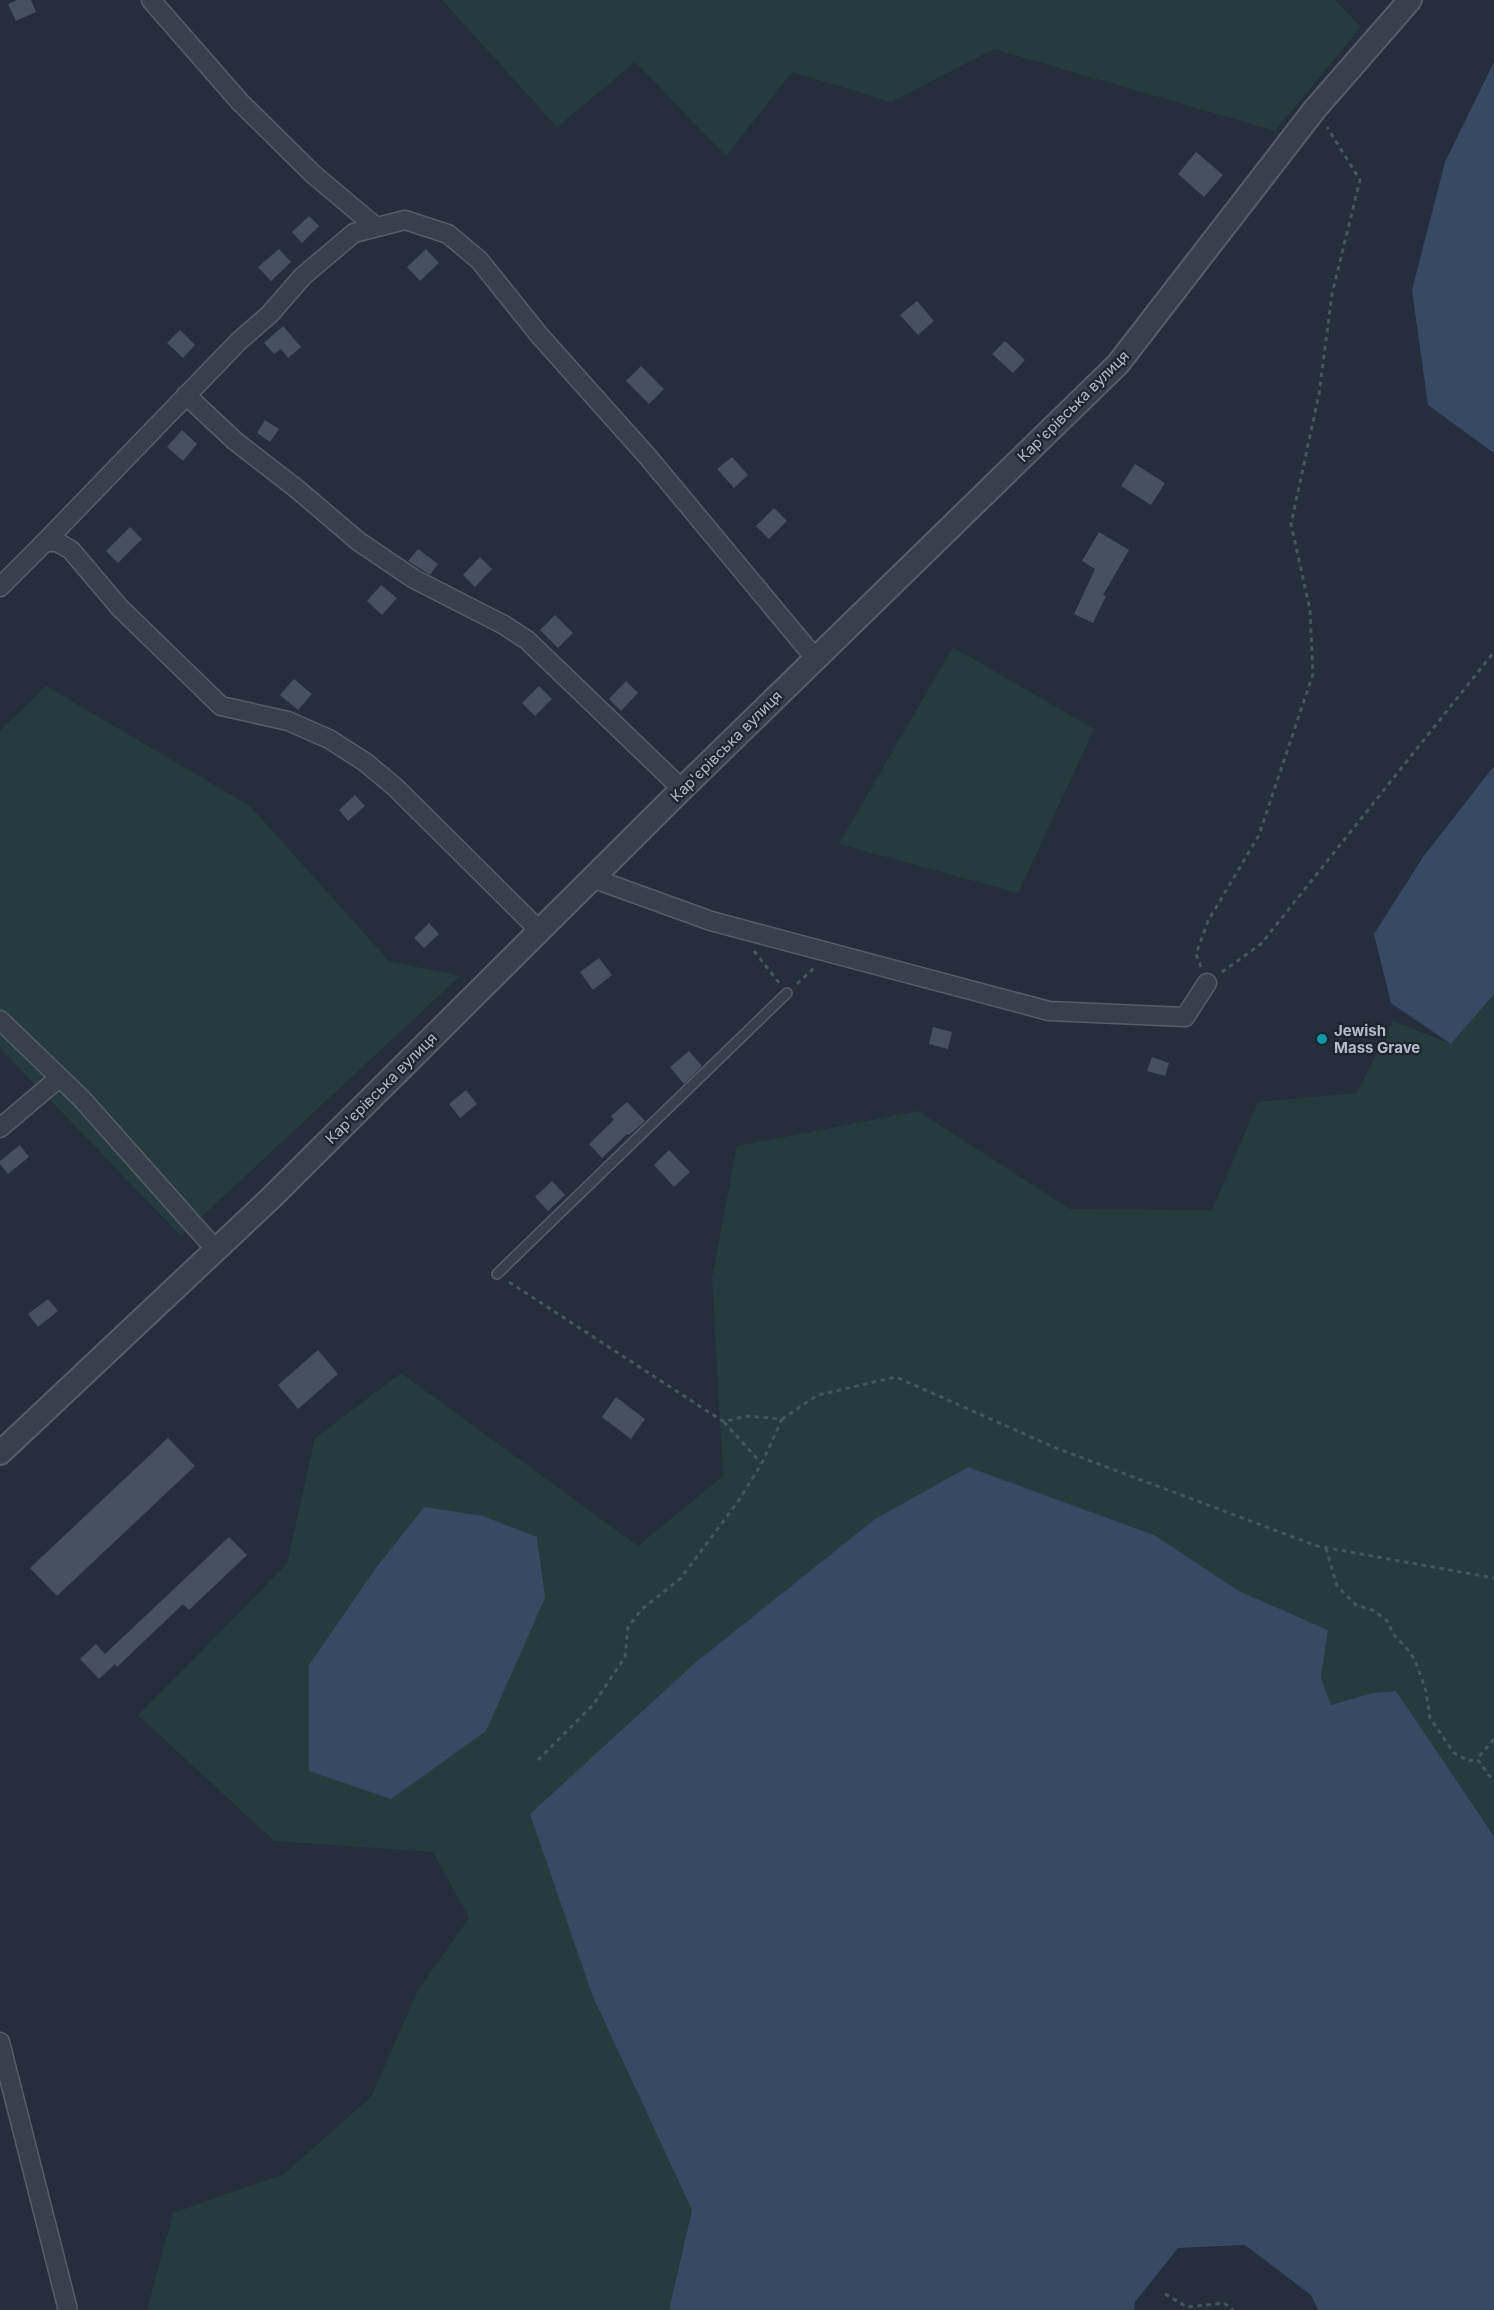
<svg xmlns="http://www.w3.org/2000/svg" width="1494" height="2310" viewBox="0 0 1494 2310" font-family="Inter,sans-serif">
<rect width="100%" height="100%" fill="#242e3c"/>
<g fill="#263b3d" fill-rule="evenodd">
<path d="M442,0H1335L1361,27L1275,131L994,49L891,102L792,72L726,156L635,62L557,127Z"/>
<path d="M953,647L1094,729L1018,893L839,844Z"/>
<path d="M46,686L250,806L389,961L460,976L181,1236L0,1048V731Z"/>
<path d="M1494,994V1835L1396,1691L1372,1693L1331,1705L1321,1678L1328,1630L1239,1591L1154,1535L968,1467L875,1519L696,1662L593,1997L692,2210L669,2310H147L173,2213L284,2174L371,2097L418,1990L469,1918L433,1852L274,1841L138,1715L287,1564L315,1438L401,1373L638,1546L723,1476L712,1278L737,1146L918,1111L1070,1209L1212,1210L1258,1102L1357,1093L1393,1021L1451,1044ZM424,1507L309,1665L375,1569Z"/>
</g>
<g fill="#384963">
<path d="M1494,62V453L1428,405L1412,290L1445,162Z"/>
<path d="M1494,766V994L1451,1044L1391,1003L1374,934L1423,857Z"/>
<path d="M968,1467L1154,1535L1239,1591L1328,1630L1321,1678L1331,1705L1372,1693L1396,1691L1494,1836V2310H1318L1311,2295L1245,2245L1178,2248L1135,2302L1134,2310H669L692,2210L593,1997L530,1814L696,1662L875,1519Z"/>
<path d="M424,1507L483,1516L537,1537L545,1598L486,1731L391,1799L309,1771V1665L375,1569Z"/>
</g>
<g fill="#455060">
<path d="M17,0H31L36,12L16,21L8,4Z"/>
<path d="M1196,152L1223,175L1204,197L1178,174Z"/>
<path d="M309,216L319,226L302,243L292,232Z"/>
<path d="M279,249L291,262L271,281L258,267Z"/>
<path d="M426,249L439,263L420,281L407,267Z"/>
<path d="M917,301L934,321L918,335L900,315Z"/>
<path d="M283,326L301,347L288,358L281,349L274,354L264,343Z"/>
<path d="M180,330L195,345L183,358L167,343Z"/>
<path d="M1005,341L1025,360L1013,373L992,354Z"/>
<path d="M641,366L664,389L649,404L626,381Z"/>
<path d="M265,420L279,429L270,442L257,433Z"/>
<path d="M182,430L197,444L183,461L167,447Z"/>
<path d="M732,457L748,475L734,488L717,469Z"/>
<path d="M1135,464L1165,483L1151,505L1121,486Z"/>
<path d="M774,508L787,521L769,539L756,526Z"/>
<path d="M130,527L142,539L118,563L106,551Z"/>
<path d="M1099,532L1129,550L1103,595L1106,596L1093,623L1074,614L1095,569L1082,561Z"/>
<path d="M418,549L438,564L430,575L408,561Z"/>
<path d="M480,557L492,569L475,587L463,575Z"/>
<path d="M381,585L397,598L382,615L367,601Z"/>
<path d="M555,615L573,633L558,648L540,630Z"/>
<path d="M294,679L312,694L298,710L280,695Z"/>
<path d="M626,681L638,693L621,711L609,699Z"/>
<path d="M539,686L552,699L535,716L522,703Z"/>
<path d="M355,795L365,806L348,821L339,810Z"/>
<path d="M429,923L439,934L424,948L414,938Z"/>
<path d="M599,958L612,975L593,990L580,972Z"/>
<path d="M933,1027L952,1032L948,1049L929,1044Z"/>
<path d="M689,1051L702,1066L684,1084L670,1067Z"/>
<path d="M1152,1057L1169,1063L1165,1076L1147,1071Z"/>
<path d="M466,1090L477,1104L460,1118L449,1104Z"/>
<path d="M627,1102L645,1121L629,1135L627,1134L602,1158L589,1144L614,1120L611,1116Z"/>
<path d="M20,1145L29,1157L8,1174L0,1164V1161Z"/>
<path d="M669,1150L690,1172L674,1187L654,1165Z"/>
<path d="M552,1181L565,1195L548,1211L535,1197Z"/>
<path d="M48,1299L58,1311L38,1327L28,1314Z"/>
<path d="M318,1350L338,1374L298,1409L278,1385Z"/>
<path d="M616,1397L645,1419L631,1439L602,1417Z"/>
<path d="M168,1438L195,1466L57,1596L30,1568Z"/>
<path d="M229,1537L247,1555L189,1610L183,1604L117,1667L115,1664L99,1679L80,1659L96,1644L105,1654Z"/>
</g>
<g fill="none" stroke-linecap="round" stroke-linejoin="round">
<g stroke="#565e6a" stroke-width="12">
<path id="service" d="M497,1274L787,993"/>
</g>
<g stroke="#565e6a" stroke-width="21">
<g id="minor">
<path d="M151,0L240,102L313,174L376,227"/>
<path d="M186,395L235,441L297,489L358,541L414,579L504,625L527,640L682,789"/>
<path d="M45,542L239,341L270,314L303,276L354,233L405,220L448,234L479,260L540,336L648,457L815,658"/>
<path d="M0,587L45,542H57L71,550L120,608L221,706L288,721L329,739L365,762L395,787L539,930"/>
<path d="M592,878L711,921L1049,1011L1185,1017L1207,983"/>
<path d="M0,1020L82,1099L216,1250"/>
<path d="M0,1128L59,1078"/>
<path d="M0,2042L68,2310"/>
</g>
</g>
<g stroke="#565e6a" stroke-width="26">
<path id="tertiary" d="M0,1453L272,1197L682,789L1118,364L1315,109L1410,0"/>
</g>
<g stroke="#44585b" stroke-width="3" stroke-dasharray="4.5 4.5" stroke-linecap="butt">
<path d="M754,951L780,984"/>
<path d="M1201,967L1196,954L1208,921L1259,835L1313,674L1310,610L1291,524L1319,394L1332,294L1360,180L1327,127"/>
<path d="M1222,972L1261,944L1494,652"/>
<path d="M797,984L814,968"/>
<path d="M509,1282L724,1422L745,1416L782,1419L818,1395L896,1377L1056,1448L1317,1546L1494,1578"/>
<path d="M724,1422L761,1463"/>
<path d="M1326,1548L1337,1586L1356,1605L1375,1611L1388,1622L1393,1634L1408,1650L1415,1660L1426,1691L1430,1718L1454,1753L1469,1761L1477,1759"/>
<path d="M1494,1739L1477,1759L1494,1782"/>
<path d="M538,1760L593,1705L625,1657L628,1627L642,1609L681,1578L737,1503L762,1463L782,1419"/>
<path d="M1165,2294L1187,2307L1224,2303L1233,2310"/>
</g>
<use href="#service" stroke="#38404d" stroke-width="9"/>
<use href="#minor" stroke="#38404d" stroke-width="18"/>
<use href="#tertiary" stroke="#38404d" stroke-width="22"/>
</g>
<circle fill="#0f9aa8" stroke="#1d2531" stroke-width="2" cx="1322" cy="1039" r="6"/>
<g text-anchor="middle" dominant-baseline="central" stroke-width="4.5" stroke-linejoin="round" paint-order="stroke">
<g font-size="15" fill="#b4bbc8" stroke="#1d2531">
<text transform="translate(1073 406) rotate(-45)">Кар'єрівська вулиця</text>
<text transform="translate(726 746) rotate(-45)">Кар'єрівська вулиця</text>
<text transform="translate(381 1088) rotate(-45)">Кар'єрівська вулиця</text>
</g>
<g font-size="15" font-weight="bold" fill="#b4bbc8" stroke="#1d2531" text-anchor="start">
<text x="1334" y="1030">Jewish<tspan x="1334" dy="17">Mass Grave</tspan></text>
</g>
</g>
</svg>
